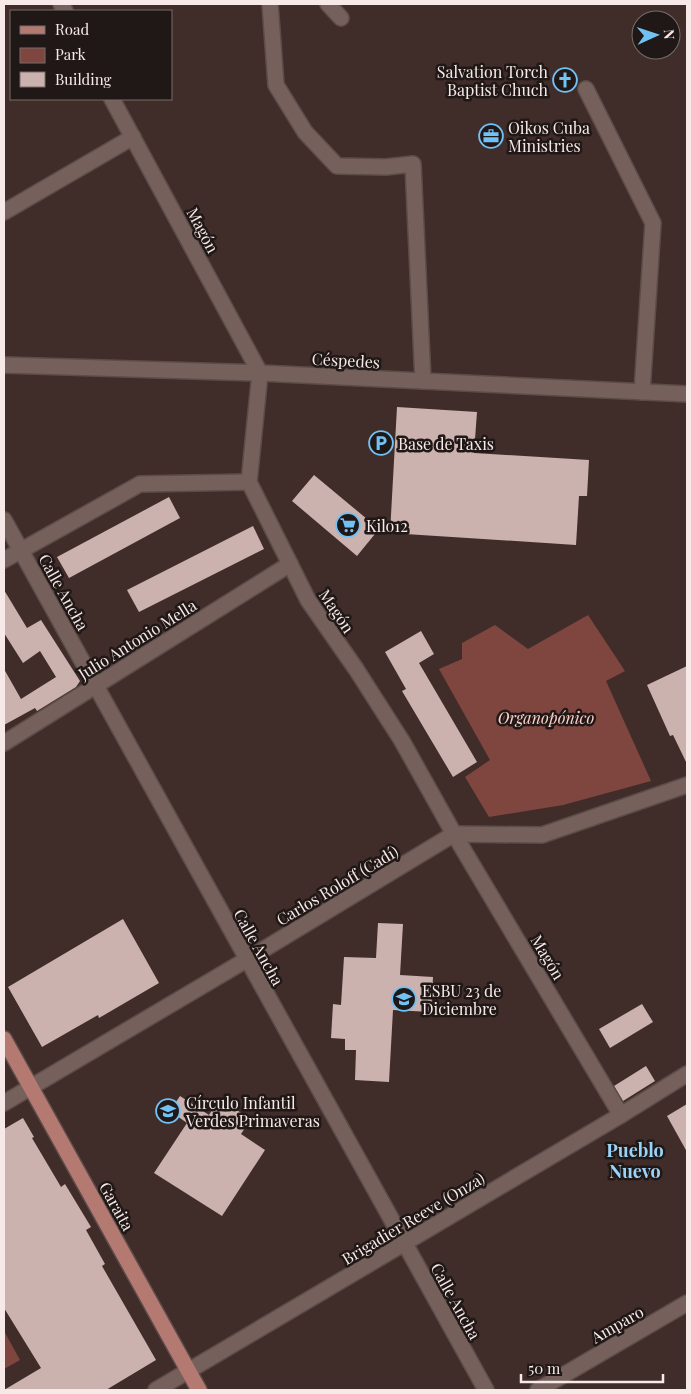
<svg xmlns="http://www.w3.org/2000/svg" width="691" height="1394" viewBox="0 0 691 1394" font-family="'Playfair Display',serif">
<rect width="100%" height="100%" fill="#402d2a"/>
<g fill="#7e463e">
<path d="M588,615L625,671L606,681L651,781L563,805L489,817L465,777L490,760L439,669L462,659V643L495,625L528,649Z"/>
<path d="M4,1331L20,1360L4,1369Z"/>
</g>
<g fill="#cbb2ae">
<path d="M397,407L477,412L474,453L589,460L587,496H579L576,545L390,533Z"/>
<path d="M314,475L379,529L357,556L292,501Z"/>
<path d="M169,497L180,518L69,578L57,557Z"/>
<path d="M253,526L264,549L139,612L127,590Z"/>
<path d="M4,590L27,628L41,620L80,681L76,687L37,711L35,708L4,725V669L21,699L56,677L40,651L23,663L4,633Z"/>
<path d="M421,631L434,654L419,663L477,762L453,777L402,691L406,689L385,652Z"/>
<path d="M687,666V764L673,735L670,736L647,685Z"/>
<path d="M123,919L159,983L99,1018L98,1015L42,1047L8,987Z"/>
<path d="M378,923L403,924L400,975L433,977L431,1012L393,1010L389,1082L355,1080L356,1050H345V1039L331,1038L333,1004L341,1005L344,957L376,958Z"/>
<path d="M642,1004L653,1022L610,1048L599,1029Z"/>
<path d="M646,1066L655,1081L623,1101L614,1086Z"/>
<path d="M180,1096L209,1115L219,1099L251,1119L241,1134L265,1150L222,1216L154,1173L187,1123L170,1111Z"/>
<path d="M687,1104V1152L667,1116Z"/>
<path d="M23,1118L34,1137L32,1138L61,1187L65,1184L91,1227L86,1230L105,1264L102,1266L156,1360L106,1390H4L41,1368L4,1308V1129Z"/>
</g>
<g fill="none" stroke-linecap="round" stroke-linejoin="round">
<g stroke="#5c4c49" stroke-width="18">
<g id="minor">
<path d="M61,4L65,11"/>
<path d="M270,4L276,85L305,132L337,166L386,167L413,164L423,381"/>
<path d="M328,4L341,18"/>
<path d="M586,89L653,223L642,392"/>
<path d="M112,99L260,373L249,482L308,600L356,669L402,741L454,834L621,1115"/>
<path d="M4,212L133,137"/>
<path d="M4,365L260,373L687,394"/>
<path d="M4,520L486,1390"/>
<path d="M4,560L140,484L249,482"/>
<path d="M4,743L290,564"/>
<path d="M4,1103L246,960L454,834L542,835L687,785"/>
<path d="M156,1390L621,1115L687,1074"/>
<path d="M538,1390L687,1303"/>
</g>
</g>
<g stroke="#5c4c49" stroke-width="18">
<path id="major" d="M4,1039L199,1390"/>
</g>
<use href="#minor" stroke="#76605c" stroke-width="15"/>
<use href="#major" stroke="#b47a72" stroke-width="15"/>
</g>
<defs>
<g id="church-ring" transform="scale(1.25)"><circle r="9.5" fill="#201816" stroke="#72c1f5" stroke-width="1.5"/><path d="M-1.2-6h2.4v3.5h3.3v2.4h-3.3V6h-2.4V-.1h-3.3v-2.4h3.3Z" fill="#72c1f5"/></g>
<g id="office-ring" transform="scale(1.25)"><circle r="9.5" fill="#201816" stroke="#72c1f5" stroke-width="1.5"/><path d="M-6-3h4V-5.5h4V-3h4V5H-6ZM-1-4.5V-3h2v-1.5ZM-6 0V1H6V0Z" fill="#72c1f5"/></g>
<g id="parking-ring" transform="scale(1.25)"><circle r="9.5" fill="#201816" stroke="#72c1f5" stroke-width="1.5"/><path d="M-3.5-5.5H1a3.5 3.5 0 0 1 0 7H-1V5.5H-3.5ZM-1-3.4V-.6H.8a1.4 1.4 0 0 0 0-2.8Z" fill="#72c1f5"/></g>
<g id="supermarket-ring" transform="scale(1.25)"><circle r="9.5" fill="#201816" stroke="#72c1f5" stroke-width="1.5"/><path d="M-6-5.5h2.5l.6 2H6L4.5 2H-2.5L-4.4-4H-6ZM-1.5 3.2a1.3 1.3 0 1 0 .1 0ZM3 3.2a1.3 1.3 0 1 0 .1 0Z" fill="#72c1f5"/></g>
<g id="school-ring" transform="scale(1.25)"><circle r="9.5" fill="#201816" stroke="#72c1f5" stroke-width="1.5"/><path d="M0-5L7-2L0 1L-7-2ZM-4 1L0 2.5L4 1V4Q0 6-4 4Z" fill="#72c1f5"/></g>
</defs>
<g fill-rule="evenodd">
<use href="#church-ring" x="565" y="80"/>
<use href="#office-ring" x="491" y="136"/>
<use href="#parking-ring" x="381" y="443"/>
<use href="#supermarket-ring" x="348" y="525"/>
<use href="#school-ring" x="404" y="999"/>
<use href="#school-ring" x="168" y="1111"/>
</g>
<g text-anchor="middle" dominant-baseline="central" stroke-width="5" stroke-linejoin="round" paint-order="stroke">
<g font-size="16" fill="#f6e9e7" stroke="#201816" text-anchor="start">
<text x="548" y="71" text-anchor="end">Salvation Torch<tspan x="548" dy="18">Baptist Chuch</tspan></text>
<text x="508" y="127">Oikos Cuba<tspan x="508" dy="18">Ministries</tspan></text>
<text x="398" y="443">Base de Taxis</text>
<text x="366" y="525">Kilo12</text>
<text x="422" y="990">ESBU 23 de<tspan x="422" dy="18">Diciembre</tspan></text>
<text x="186" y="1102">Círculo Infantil<tspan x="186" dy="18">Verdes Primaveras</tspan></text>
</g>
<g font-size="16" fill="#f6e9e7" stroke="#201816">
<text transform="translate(203 230) rotate(62)">Magón</text>
<text transform="translate(346 360) rotate(3)">Céspedes</text>
<text transform="translate(64 592) rotate(61)">Calle Ancha</text>
<text transform="translate(337 611) rotate(56)">Magón</text>
<text transform="translate(137 639) rotate(-32)">Julio Antonio Mella</text>
<text transform="translate(337 885) rotate(-31)">Carlos Roloff (Cadí)</text>
<text transform="translate(259 947) rotate(61)">Calle Ancha</text>
<text transform="translate(548 957) rotate(59)">Magón</text>
<text transform="translate(117 1206) rotate(61)">Garaita</text>
<text transform="translate(413 1218) rotate(-31)">Brigadier Reeve (Onza)</text>
<text transform="translate(456 1301) rotate(61)">Calle Ancha</text>
<text transform="translate(617 1324) rotate(-30)">Amparo</text>
</g>
<g font-size="16" font-style="italic" fill="#ffd1ca" stroke="#201816">
<text x="546" y="717">Organopónico</text>
</g>
<g font-size="18" font-weight="bold" fill="#9ad3fa" stroke="#201816">
<text x="635" y="1150">Pueblo<tspan x="635" dy="21">Nuevo</tspan></text>
</g>
</g>
<rect width="691" height="1394" fill="none" stroke="#f6e9e7" stroke-width="10"/>
<rect x="10" y="10" width="162" height="90" fill="#201816" stroke="#766c6a"/>
<rect x="20" y="26" width="25" height="8" fill="#b47a72" stroke="#766c6a"/>
<text x="55" y="35" font-size="15" fill="#f6e9e7">Road</text>
<rect x="20" y="48" width="25" height="15" fill="#7e463e" stroke="#766c6a"/>
<text x="55" y="60" font-size="15" fill="#f6e9e7">Park</text>
<rect x="20" y="72" width="25" height="15" fill="#cbb2ae" stroke="#766c6a"/>
<text x="55" y="85" font-size="15" fill="#f6e9e7">Building</text>
<g transform="translate(656 35) rotate(87)"><circle r="24" fill="#201816" stroke="#766c6a"/>
<path d="M0-4L9 19L0 12L-9 19Z" fill="#72c1f5"/>
<text y="-8" font-size="14" font-weight="bold" text-anchor="middle" fill="#f6e9e7">N</text>
</g>
<path d="M521 1374v8h142v-8" fill="none" stroke="#f6e9e7" stroke-width="2.5"/>
<text x="528" y="1374" font-size="15" fill="#f6e9e7" stroke="#201816" stroke-width="4" paint-order="stroke">50 m</text>
</svg>
